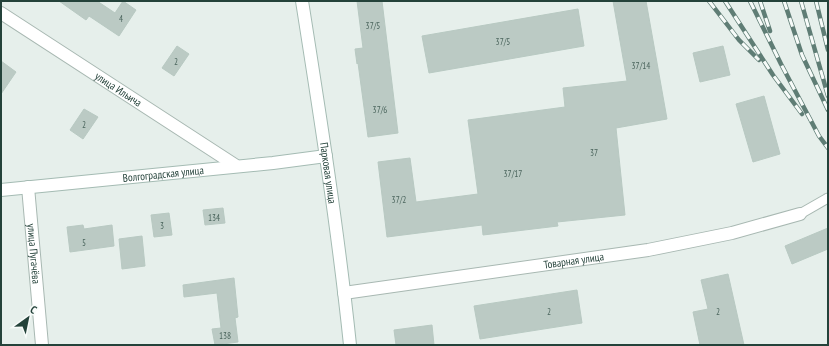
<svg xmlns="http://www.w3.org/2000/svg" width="829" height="346" viewBox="0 0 829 346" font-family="'PT Sans Narrow',sans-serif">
<rect width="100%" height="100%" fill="#e6efeb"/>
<g fill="#bbcac4" stroke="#b8c9c2">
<path d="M59,1H97L115,13L123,1L136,10L119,36L89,16L86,20Z"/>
<path d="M357,1H382L398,133L368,137L358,63L357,64L355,49L363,48Z"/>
<path d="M613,1H646L667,119L616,128L625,215L557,222L558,226L483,235L482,225L387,237L378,162L410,158L416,202L478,194L468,120L565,107L563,88L627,81Z"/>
<path d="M578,9L584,46L429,73L422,36Z"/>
<path d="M177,46L189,54L174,76L162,68Z"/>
<path d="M723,46L730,75L700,82L693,53Z"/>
<path d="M1,61L16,72L1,94Z"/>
<path d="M764,96L780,154L753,162L736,104Z"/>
<path d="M84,109L98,117L83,139L70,130Z"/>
<path d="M223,208L225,223L205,225L203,210Z"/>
<path d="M169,213L172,235L154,237L151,215Z"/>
<path d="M83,225L84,229L112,225L114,246L70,252L67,227Z"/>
<path d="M828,228V249L792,264L785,246Z"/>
<path d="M142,236L145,266L122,269L119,239Z"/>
<path d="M728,274L744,345H700L693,312L708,309L701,280Z"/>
<path d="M234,278L238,317L235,318L238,342L215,345L212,329L221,328L217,293L184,297L183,285Z"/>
<path d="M577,290L582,323L480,339L474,306Z"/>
<path d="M432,325L434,345H396L394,330Z"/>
</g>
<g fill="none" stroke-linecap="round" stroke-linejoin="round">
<g stroke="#a8b8b2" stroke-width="11">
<path id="lane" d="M800,214L828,198"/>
</g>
<g stroke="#a8b8b2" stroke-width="14">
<g id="street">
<path id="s1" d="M1,13L235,165"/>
<path id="s2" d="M28,187L42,345"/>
<path id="s3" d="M344,293L648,250L732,233L800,214"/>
</g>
</g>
<g stroke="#a4bbb3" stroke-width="14">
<g id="secondary">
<path id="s4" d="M302,1C320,115 338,230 350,345"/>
<path id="s5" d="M1,190L273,163L326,156"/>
</g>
</g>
<use href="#lane" stroke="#fff" stroke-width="9"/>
<use href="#street" stroke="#fff" stroke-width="12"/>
<use href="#secondary" stroke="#fff" stroke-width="12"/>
<g stroke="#5f7d75" stroke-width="4.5">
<g id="rail">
<path d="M709,1L739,40L759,60"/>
<path d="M725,1L773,75L802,114"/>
<path d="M750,1L781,64L819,136L828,148"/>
<path d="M760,1L770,31"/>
<path d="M784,1L802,55L828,110"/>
<path d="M801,1L828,96"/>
<path d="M816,1L828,50"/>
</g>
</g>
<use href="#rail" stroke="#f7fbf9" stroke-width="3" stroke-dasharray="9" stroke-linecap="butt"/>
</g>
<g text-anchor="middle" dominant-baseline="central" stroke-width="4" stroke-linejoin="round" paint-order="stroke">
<g font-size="9" fill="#4a645c">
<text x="121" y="18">4</text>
<text x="373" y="25">37/5</text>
<text x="503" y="41">37/5</text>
<text x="176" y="61">2</text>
<text x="641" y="65">37/14</text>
<text x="380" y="109">37/6</text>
<text x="84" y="124">2</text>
<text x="594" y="152">37</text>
<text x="513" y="173">37/17</text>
<text x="399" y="199">37/2</text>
<text x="214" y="217">134</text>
<text x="162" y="225">3</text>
<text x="84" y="242">5</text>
<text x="549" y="311">2</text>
<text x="718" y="311">2</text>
<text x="225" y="335">138</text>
</g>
<g font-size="11" fill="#24423a" stroke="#f7fbf9">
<text stroke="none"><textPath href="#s1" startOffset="140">улица Ильича</textPath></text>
<text stroke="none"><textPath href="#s5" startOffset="163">Волгоградская улица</textPath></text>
<text stroke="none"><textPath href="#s4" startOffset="174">Парковая улица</textPath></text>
<text stroke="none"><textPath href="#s2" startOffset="67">улица Пугачёва</textPath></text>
<text stroke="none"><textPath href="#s3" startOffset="232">Товарная улица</textPath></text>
</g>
</g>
<rect width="829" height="346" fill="none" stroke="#24423a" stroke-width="4"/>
<g transform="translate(28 318) rotate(33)" stroke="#f7fbf9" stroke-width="3" paint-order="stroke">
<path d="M0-3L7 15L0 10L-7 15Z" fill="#24423a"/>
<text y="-6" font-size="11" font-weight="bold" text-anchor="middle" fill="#24423a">С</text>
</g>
</svg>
